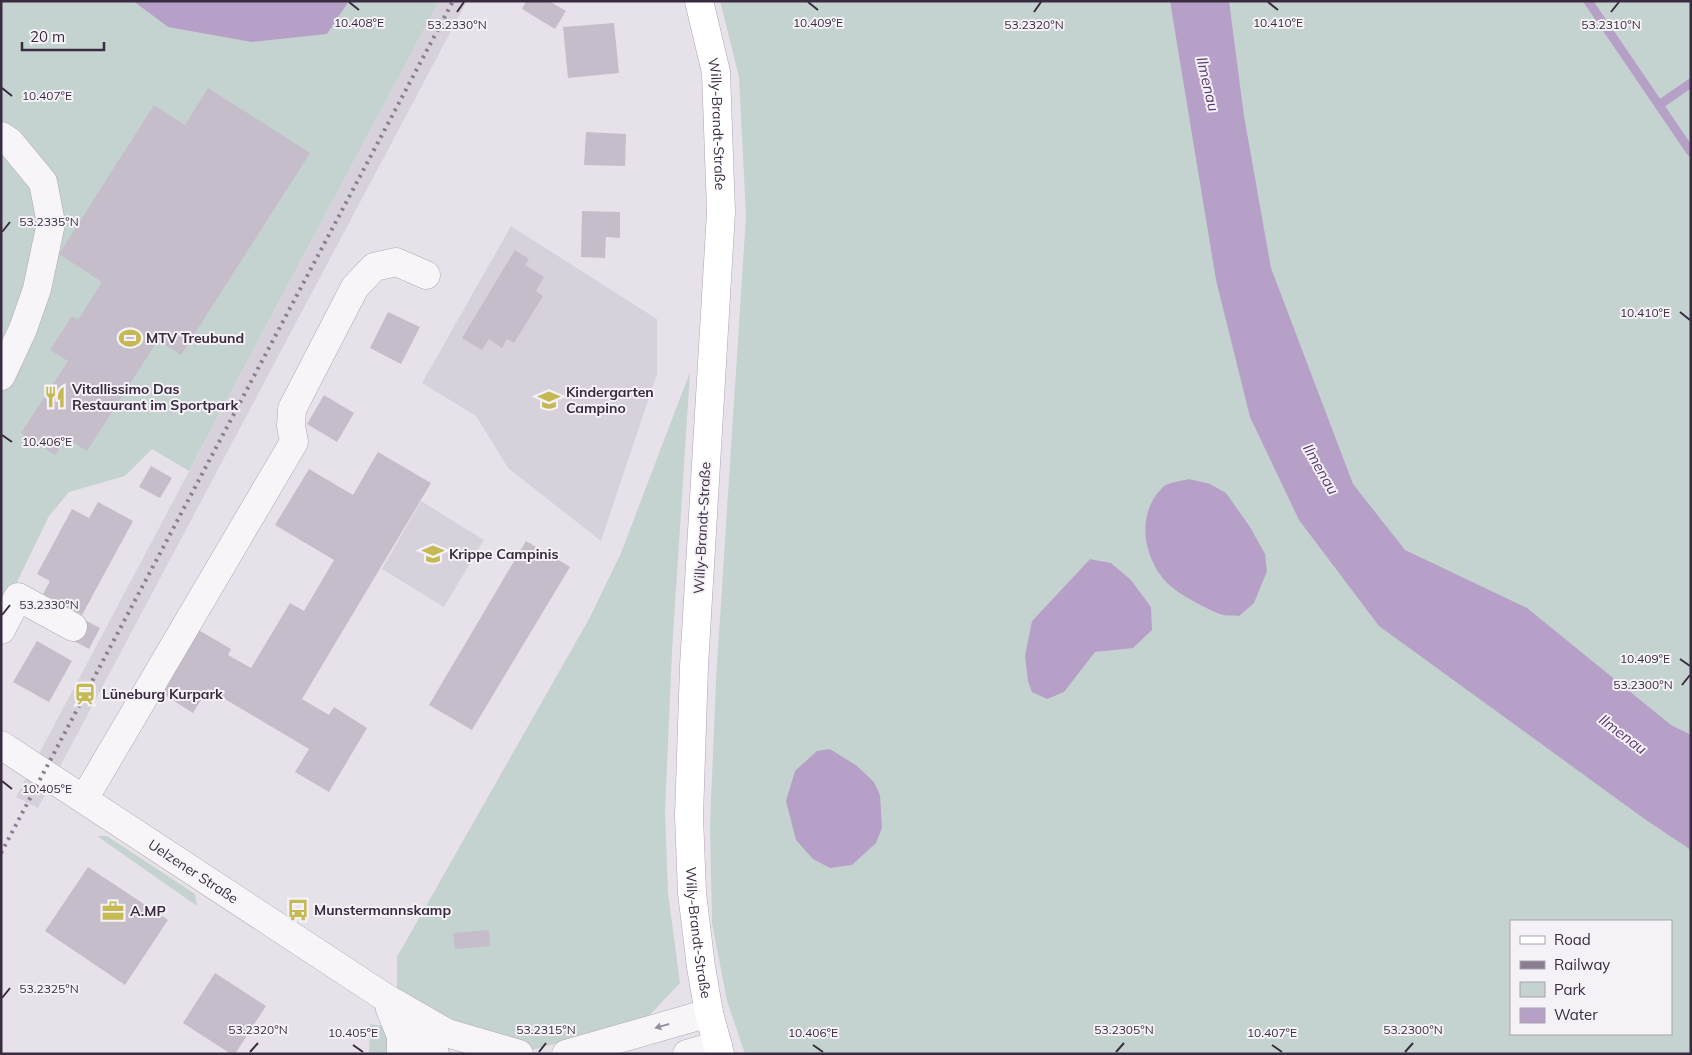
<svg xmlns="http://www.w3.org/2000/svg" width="1692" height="1055" viewBox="0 0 1692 1055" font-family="Mulish,sans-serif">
<rect width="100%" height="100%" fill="#e7e2ea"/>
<g fill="#d7d1db">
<path d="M439,1H467L38,808L16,797Z"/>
<path d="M511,226L657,319V374L601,541L508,468L476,416L422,383Z"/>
<path d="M421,501L484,540L444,607L382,569Z"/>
</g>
<g fill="#c4d3d0" fill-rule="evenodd">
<path d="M3,1H133L168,27L327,34L349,1H439L189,471L152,449L125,476L69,492L49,516L1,615V3Z"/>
<path d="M720,1H1691V1054H745L727,1001L712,923L710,825L716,680L746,216L739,77ZM1090,559L1111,563L1131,580L1133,647L1095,652L1032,621ZM1511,921H1671V1034H1511Z"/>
<path d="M690,372L672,652L665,812L668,893L680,983L645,1020L532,1050L453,1021L397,990V957L589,619L621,553Z"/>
<path d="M97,836H107L195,894L197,906Z"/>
<path d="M370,1024L390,1027L394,1054H369Z"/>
</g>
<g fill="#b6a0c7">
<path d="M133,1H349L327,34L252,42L168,27Z"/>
<path d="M1170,1H1229L1244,116L1271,268L1353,484L1405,550L1527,608L1671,725L1691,735V850L1646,820L1379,626L1299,520L1250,417L1216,280Z"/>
<path d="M1189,479L1210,484L1226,493L1250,527L1265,554L1267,571L1254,603L1239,616C1234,615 1228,616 1223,615C1208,610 1178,594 1167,583C1142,556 1136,513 1163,487C1169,482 1182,481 1189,479Z"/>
<path d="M1090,559L1111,563L1131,580L1151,607L1152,630L1133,648L1095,652L1064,692L1047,699L1032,692L1028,681L1025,656L1032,621Z"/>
<path d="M830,749L857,766L874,782L880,795L882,828L876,843L852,865L830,868L813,859L796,840L786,801L795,771L817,751Z"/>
</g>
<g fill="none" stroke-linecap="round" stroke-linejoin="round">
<g stroke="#b6a0c7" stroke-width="9">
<path d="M1588,1L1691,152"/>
<path d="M1659,105L1691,83"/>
</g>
</g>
<g fill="#c5bdc9">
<path d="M526,1H549L566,11L555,29L522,9Z"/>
<path d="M614,23L619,73L568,78L563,27Z"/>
<path d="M208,88L310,153L181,355L158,340L87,451L66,438L55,455L21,433L68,361L50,350L72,316L78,320L102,282L59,254L154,105L185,125Z"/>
<path d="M586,132L626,134L625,166L584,165Z"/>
<path d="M582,211L620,212V238L606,237L605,258L581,257Z"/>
<path d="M515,250L529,259L525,265L544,277L536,291L543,296L514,343L507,339L502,348L489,339L482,350L462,338Z"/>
<path d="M388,312L420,327L401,364L370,348Z"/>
<path d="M324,395L354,413L337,442L307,424Z"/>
<path d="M378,452L431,483L302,699L329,715L334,707L367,728L329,792L295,772L309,749L208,689L193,713L160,692L197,629L231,649L228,655L251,668L290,603L304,611L334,560L275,525L309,469L353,495Z"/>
<path d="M151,466L172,478L160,498L139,487Z"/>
<path d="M98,502L133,521L82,615L43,594L50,581L37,574L72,509L89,518Z"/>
<path d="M526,541L570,567L472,730L429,705Z"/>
<path d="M81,618L100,628L89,649L70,639Z"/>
<path d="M37,641L72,661L49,702L13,682Z"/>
<path d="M88,867L168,920L125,985L45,931Z"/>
<path d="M489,930L490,946L455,949L453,933Z"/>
<path d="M215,973L266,1006L235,1054H231L183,1023Z"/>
</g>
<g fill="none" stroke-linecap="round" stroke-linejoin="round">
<g stroke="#b0a8b4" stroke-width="29">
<g id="minor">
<path d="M1,136L10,142L43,182L51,223L37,289L23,329L1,376"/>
<path d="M1,630L18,597L73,627"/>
<path id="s1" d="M1,745L386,998L447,1033L519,1054"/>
<path d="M84,799L294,442L291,426L292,409L355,287L374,267L396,262L426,275"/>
<path d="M390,1009L401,1036V1054"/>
<path d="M400,1015L435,1054"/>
<path d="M566,1054L709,1013"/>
<path d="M687,1054L718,1045"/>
</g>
</g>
<g stroke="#aea3b4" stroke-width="29">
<g id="major">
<path id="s2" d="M699,1L716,72L721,212L694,666L689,816L692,893L701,967L709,1013L720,1054"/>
</g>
</g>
<use href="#minor" stroke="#f7f5f8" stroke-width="28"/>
<use href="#major" stroke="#fff" stroke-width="28"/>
<path stroke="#8b7d92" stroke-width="4" stroke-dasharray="2.5 5" stroke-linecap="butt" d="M1,853L453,1"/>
</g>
<defs><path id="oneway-solid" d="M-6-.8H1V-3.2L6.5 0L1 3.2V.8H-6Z" transform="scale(1.25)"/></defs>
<use fill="#98909c" href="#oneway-solid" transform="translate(662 1026) rotate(164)"/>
<path fill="none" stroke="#3a2c40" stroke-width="2" d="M349,2L359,10M808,2L818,10M1268,2L1278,10M457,12L464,2M1034,12L1041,2M1611,12L1619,2M2,88L12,96M2,232L10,222M1680,312L1690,320M2,435L12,442M2,615L10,605M1680,659L1690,666M1682,685L1690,675M2,781L12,789M2,998L10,988M353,1045L363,1052M813,1045L823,1052M1272,1045L1282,1052M250,1052L258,1043M539,1052L546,1043M1116,1052L1124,1043M1405,1052L1413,1043"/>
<defs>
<g id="stadium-bare" transform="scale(1.725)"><path d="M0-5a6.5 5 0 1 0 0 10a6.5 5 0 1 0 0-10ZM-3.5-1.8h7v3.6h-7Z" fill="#c4b952" stroke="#f5f2f7" stroke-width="2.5" paint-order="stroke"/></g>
<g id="restaurant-bare" transform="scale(1.725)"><path d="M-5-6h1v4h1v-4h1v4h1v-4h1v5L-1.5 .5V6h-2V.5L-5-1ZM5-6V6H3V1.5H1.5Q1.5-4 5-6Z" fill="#c4b952" stroke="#f5f2f7" stroke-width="2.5" paint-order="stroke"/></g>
<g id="school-bare" transform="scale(1.725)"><path d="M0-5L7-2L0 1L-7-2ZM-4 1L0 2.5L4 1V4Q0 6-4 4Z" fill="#c4b952" stroke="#f5f2f7" stroke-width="2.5" paint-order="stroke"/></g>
<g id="station-bare" transform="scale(1.725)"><path d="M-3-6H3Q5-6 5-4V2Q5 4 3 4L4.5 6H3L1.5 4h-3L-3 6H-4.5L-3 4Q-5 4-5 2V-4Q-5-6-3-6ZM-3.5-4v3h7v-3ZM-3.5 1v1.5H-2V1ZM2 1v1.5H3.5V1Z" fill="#c4b952" stroke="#f5f2f7" stroke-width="2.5" paint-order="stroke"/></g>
<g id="bus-bare" transform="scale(1.725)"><path d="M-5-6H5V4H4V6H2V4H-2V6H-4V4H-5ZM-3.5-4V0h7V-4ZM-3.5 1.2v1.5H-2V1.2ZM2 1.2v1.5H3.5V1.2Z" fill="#c4b952" stroke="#f5f2f7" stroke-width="2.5" paint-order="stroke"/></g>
<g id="office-bare" transform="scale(1.725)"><path d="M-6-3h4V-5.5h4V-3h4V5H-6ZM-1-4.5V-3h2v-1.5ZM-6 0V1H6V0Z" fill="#c4b952" stroke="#f5f2f7" stroke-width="2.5" paint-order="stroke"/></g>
</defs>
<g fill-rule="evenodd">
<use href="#stadium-bare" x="130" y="338"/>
<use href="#restaurant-bare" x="55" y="397"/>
<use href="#school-bare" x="549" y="400"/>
<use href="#school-bare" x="433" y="554"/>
<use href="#station-bare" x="85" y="694"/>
<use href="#bus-bare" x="298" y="910"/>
<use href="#office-bare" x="113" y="911"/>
</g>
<g text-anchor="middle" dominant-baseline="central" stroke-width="4" stroke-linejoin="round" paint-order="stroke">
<g font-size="14" fill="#3a2c40" stroke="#f5f2f7">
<text stroke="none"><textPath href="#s2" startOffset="125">Willy-Brandt-Straße</textPath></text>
<text transform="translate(702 528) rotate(-87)">Willy-Brandt-Straße</text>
<text stroke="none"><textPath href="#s1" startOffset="230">Uelzener Straße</textPath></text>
<text stroke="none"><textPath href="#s2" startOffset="935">Willy-Brandt-Straße</textPath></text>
</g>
<g font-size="14" font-weight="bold" fill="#3a2c40" stroke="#f5f2f7" text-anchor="start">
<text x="146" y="338">MTV Treubund</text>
<text x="72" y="389">Vitallissimo Das<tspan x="72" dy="16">Restaurant im Sportpark</tspan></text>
<text x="566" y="392">Kindergarten<tspan x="566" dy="16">Campino</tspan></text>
<text x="449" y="554">Krippe Campinis</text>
<text x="102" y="694">Lüneburg Kurpark</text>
<text x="314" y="910">Munstermannskamp</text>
<text x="130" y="911">A.MP</text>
</g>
<g font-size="15" font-style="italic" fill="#5b3971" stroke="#f5f2f7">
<text transform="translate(1208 84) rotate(77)">Ilmenau</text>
<text transform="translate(1321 469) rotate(60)">Ilmenau</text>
<text transform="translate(1623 734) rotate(37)">Ilmenau</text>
</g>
</g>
<g font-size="12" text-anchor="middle" fill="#3a2c40" stroke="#f5f2f7" stroke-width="4" stroke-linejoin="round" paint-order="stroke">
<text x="359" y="27">10.408°E</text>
<text x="818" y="27">10.409°E</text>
<text x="1278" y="27">10.410°E</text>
<text x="457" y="29">53.2330°N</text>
<text x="1034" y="29">53.2320°N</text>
<text x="1611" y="29">53.2310°N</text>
<text x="47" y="100">10.407°E</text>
<text x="49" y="226">53.2335°N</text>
<text x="1645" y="317">10.410°E</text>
<text x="47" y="446">10.406°E</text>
<text x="49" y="609">53.2330°N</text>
<text x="1645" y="663">10.409°E</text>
<text x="1643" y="689">53.2300°N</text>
<text x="47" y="793">10.405°E</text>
<text x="49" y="993">53.2325°N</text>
<text x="258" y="1034">53.2320°N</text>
<text x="546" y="1034">53.2315°N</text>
<text x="1124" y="1034">53.2305°N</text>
<text x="1413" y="1034">53.2300°N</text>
<text x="353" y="1037">10.405°E</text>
<text x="813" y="1037">10.406°E</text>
<text x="1272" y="1037">10.407°E</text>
</g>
<rect width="1692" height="1055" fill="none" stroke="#3a2c40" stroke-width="5"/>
<rect x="1510" y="920" width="162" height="115" fill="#f5f2f7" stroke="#aaa3ae"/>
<rect x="1520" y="936" width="25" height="8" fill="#ffffff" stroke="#aaa3ae"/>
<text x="1554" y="945" font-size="15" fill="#3a2c40">Road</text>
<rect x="1520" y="961" width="25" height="8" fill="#8b7d92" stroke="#aaa3ae"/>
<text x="1554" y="970" font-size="15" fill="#3a2c40">Railway</text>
<rect x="1520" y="982" width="25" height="15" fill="#c4d3d0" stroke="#aaa3ae"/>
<text x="1554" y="995" font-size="15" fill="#3a2c40">Park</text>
<rect x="1520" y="1008" width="25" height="15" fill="#b6a0c7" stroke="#aaa3ae"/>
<text x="1554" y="1020" font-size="15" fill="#3a2c40">Water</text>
<path d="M22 42v8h82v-8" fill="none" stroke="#3a2c40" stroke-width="2.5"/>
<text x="30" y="42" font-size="15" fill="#3a2c40" stroke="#f5f2f7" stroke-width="4" paint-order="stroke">20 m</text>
</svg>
